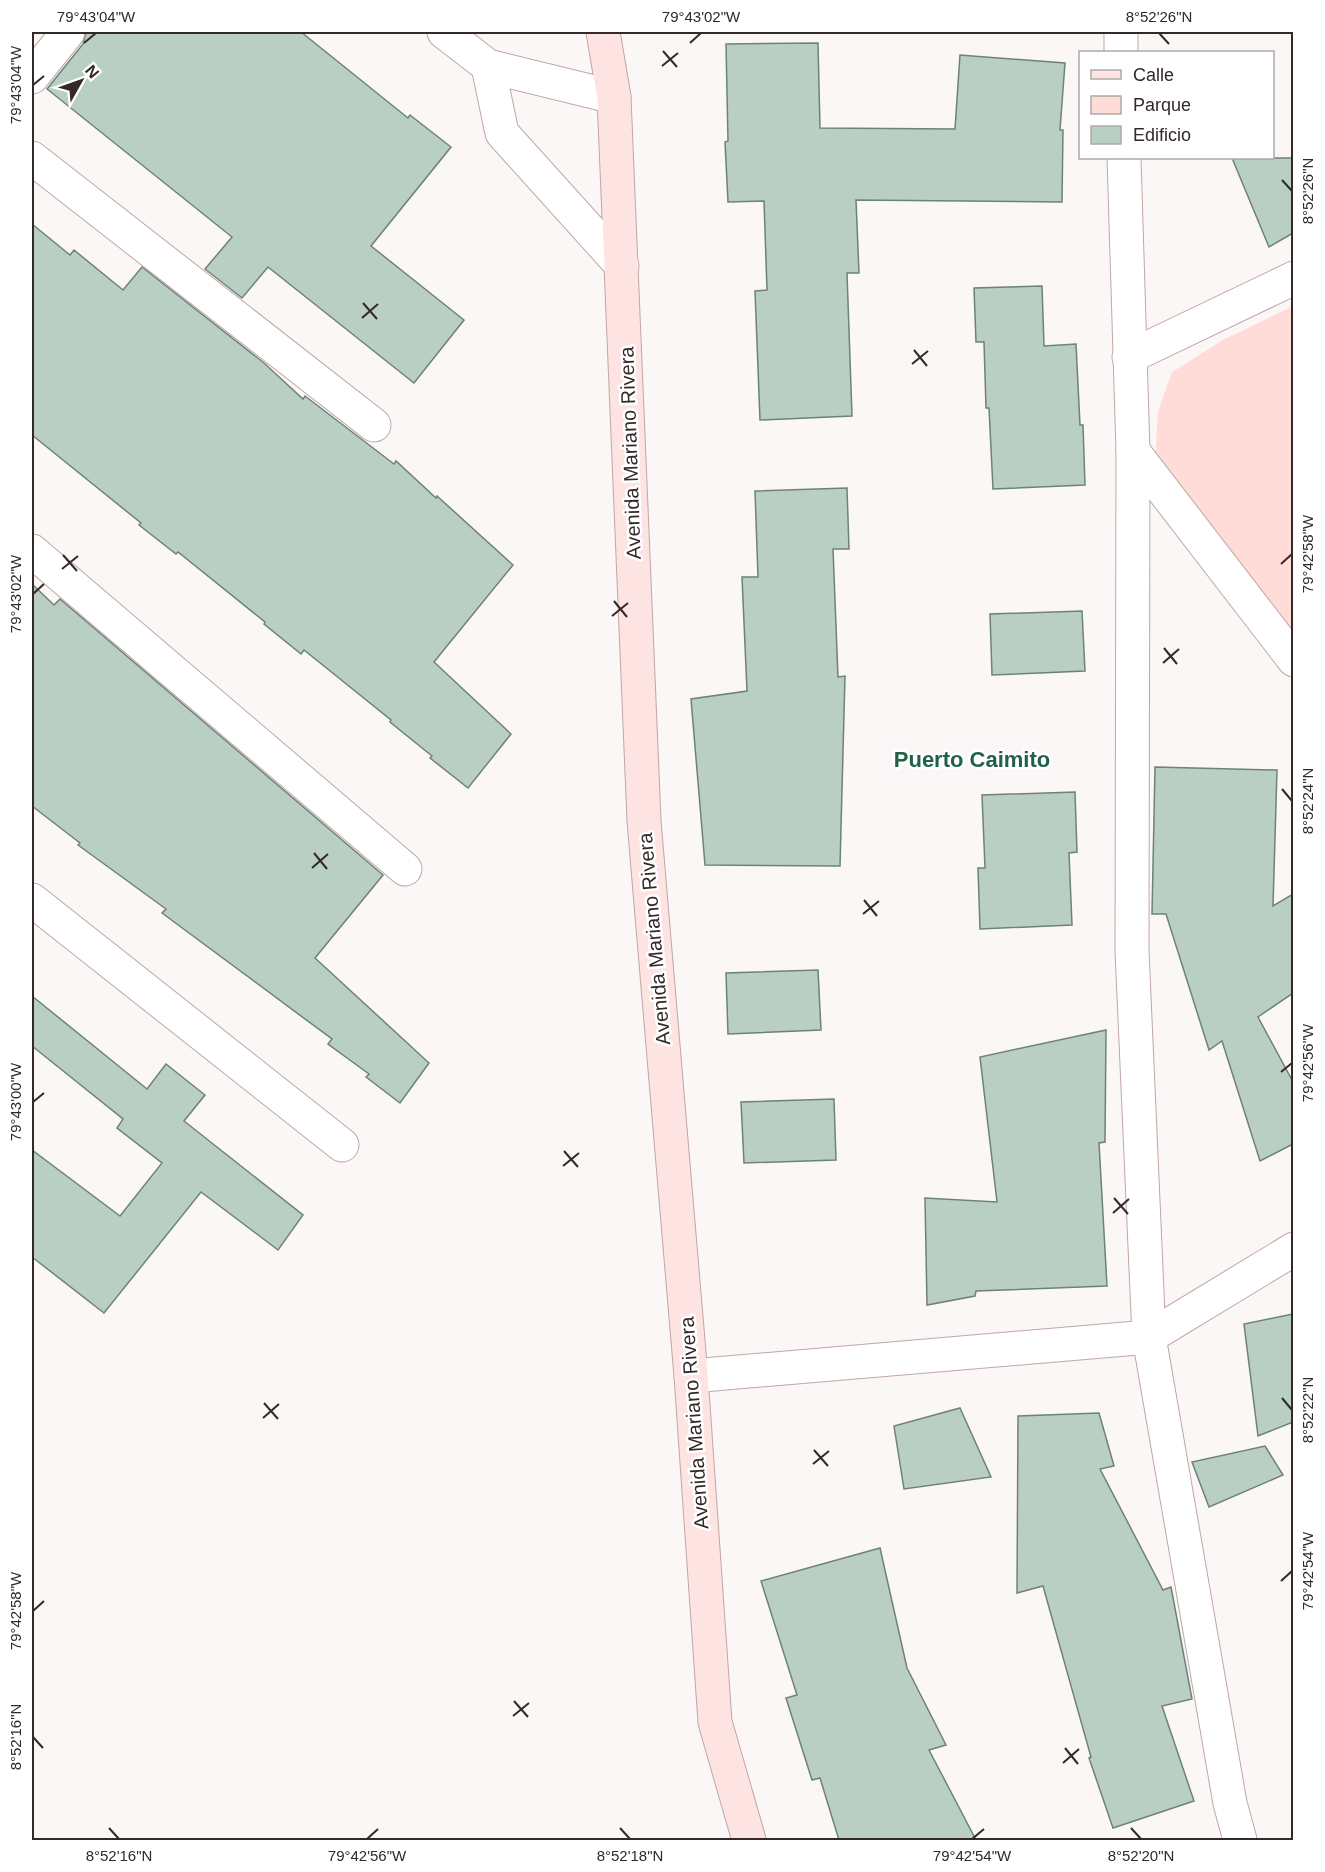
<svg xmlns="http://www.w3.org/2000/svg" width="1325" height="1872" viewBox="0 0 1325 1872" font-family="Helvetica,sans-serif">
<rect width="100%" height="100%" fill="#fcf7f7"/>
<path fill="#ffdcd8" d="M1293,306V655L1155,463L1158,411L1172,372L1223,340Z"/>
<g fill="#b9cfc3" stroke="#6e8278" stroke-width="1.5">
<path d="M86,32H301L408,118L410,115L451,147L371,246L464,320L414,383L268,267L242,298L205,269L232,237L47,89L83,44Z"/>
<path d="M818,43L820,128L955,129L960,55L1065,63L1060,130H1063L1062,202L856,200L859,273H847L852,416L760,420L755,291L767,290L764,201L728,202L725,142L728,141L726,44Z"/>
<path d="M1232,158H1293V233L1269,247Z"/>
<path d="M32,224L70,255L74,250L123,290L142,267L264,363L303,399L305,396L394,464L396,461L436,498L437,496L513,565L434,662L511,734L468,788L430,758L432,756L390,722L391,720L304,650L301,654L264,624L265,622L178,552L176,554L139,525L141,523L32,435Z"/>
<path d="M1042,286L1044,346L1076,344L1080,425H1083L1085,485L993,489L989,408H986L984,342H976L974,288Z"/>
<path d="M847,488L849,549H833L838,677L845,676L840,866L705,865L691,699L747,691L742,577H758L755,491Z"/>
<path d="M32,584L54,605L60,599L383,875L315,958L429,1063L400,1103L366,1077L369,1074L328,1044L332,1039L162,913L166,909L78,845L80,843L32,806Z"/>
<path d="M1082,611L1085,671L992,675L990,614Z"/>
<path d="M1155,767L1277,770L1273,906L1293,894V993L1258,1017L1293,1082V1144L1260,1161L1222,1041L1209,1050L1166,914H1152Z"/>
<path d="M1075,792L1077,852L1069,853L1072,925L980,929L978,868H985L982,795Z"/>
<path d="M818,970L821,1030L728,1034L726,973Z"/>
<path d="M32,996L147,1089L166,1064L205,1095L184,1121L303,1215L278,1250L201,1192L104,1313L32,1257V1150L120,1216L162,1163L117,1128L123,1119L32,1046Z"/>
<path d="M1106,1030L1105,1142L1099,1143L1107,1286L976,1291L975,1296L927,1305L925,1198L997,1202L980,1057Z"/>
<path d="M834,1099L836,1160L744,1163L741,1102Z"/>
<path d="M1293,1314V1422L1258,1436L1244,1324Z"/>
<path d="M960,1408L991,1477L904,1489L894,1426Z"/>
<path d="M1099,1413L1114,1466L1100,1469L1163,1590L1171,1587L1192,1699L1162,1706L1194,1801L1113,1828L1089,1758L1091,1757L1043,1586L1017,1593L1018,1416Z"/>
<path d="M1265,1446L1283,1475L1209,1507L1192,1462Z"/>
<path d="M880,1548L907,1668L946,1745L929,1750L976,1840H839L820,1778L812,1780L786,1698L797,1695L761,1581Z"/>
</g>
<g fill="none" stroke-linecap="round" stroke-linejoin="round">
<g stroke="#bfa7a5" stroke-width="35">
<g id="minor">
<path d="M444,32L488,66L614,97"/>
<path d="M1121,32V52"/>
<path d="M488,66L502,133L622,266"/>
<path d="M32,77L68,32"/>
<path d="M32,158L374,425"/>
<path d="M1124,158L1133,451L1132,951L1149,1337L1230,1803L1240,1840"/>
<path d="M1129,357L1294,278"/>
<path d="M1133,451L1294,660"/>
<path d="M32,551L405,869"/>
<path d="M32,900L342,1145"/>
<path d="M691,1376L1149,1337L1294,1249"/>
</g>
</g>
<g stroke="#bfa7a5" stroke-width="35">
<path id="secondary" d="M603,32L614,97L644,821L691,1376L715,1722L749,1840"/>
</g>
<use href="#minor" stroke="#fff" stroke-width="33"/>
<use href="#secondary" stroke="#fde3e1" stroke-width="33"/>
</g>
<path fill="none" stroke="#322928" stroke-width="2" d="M1159,33L1169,44M84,43L96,33M690,43L701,33M663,51L677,67M662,66L678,53M33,85L44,76M1282,180L1292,191M363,303L377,319M362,318L378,304M914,350L927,366M912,364L928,351M63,555L77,571M1281,564L1292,554M62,569L78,556M33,594L44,584M614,601L627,617M612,616L628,603M1164,648L1177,664M1163,663L1179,649M1282,789L1292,801M314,853L327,869M312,868L328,854M864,900L877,916M863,914L879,901M1281,1072L1292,1063M33,1102L44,1093M564,1151L578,1167M563,1166L579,1153M1114,1198L1128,1214M1113,1213L1129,1199M1282,1398L1292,1410M264,1403L278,1419M263,1418L279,1404M814,1450L828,1466M813,1464L829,1451M1281,1581L1292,1571M33,1611L44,1601M514,1701L528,1717M513,1716L529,1703M33,1737L43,1748M1065,1748L1078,1764M1063,1763L1079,1749M109,1828L119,1839M620,1828L630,1839M1131,1828L1141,1839M367,1839L378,1829M972,1839L984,1829"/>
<g text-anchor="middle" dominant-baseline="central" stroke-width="5" stroke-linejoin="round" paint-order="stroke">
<g font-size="20" fill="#322928" stroke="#fff">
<text transform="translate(630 453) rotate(-92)">Avenida Mariano Rivera</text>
<text transform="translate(654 939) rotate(-95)">Avenida Mariano Rivera</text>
<text transform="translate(694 1423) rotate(-94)">Avenida Mariano Rivera</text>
</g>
<g font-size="22" font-weight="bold" fill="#206248" stroke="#fff">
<text x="972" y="759">Puerto Caimito</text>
</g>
</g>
<rect width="1325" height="1872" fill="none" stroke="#ffffff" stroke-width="66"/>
<rect x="1079" y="51" width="195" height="108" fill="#ffffff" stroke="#ada9a9" stroke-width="1.5"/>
<rect x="1091" y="70" width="30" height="9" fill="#fde3e1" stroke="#ada9a9" stroke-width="1.5"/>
<text x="1133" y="81" font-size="18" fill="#322928">Calle</text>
<rect x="1091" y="96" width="30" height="18" fill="#ffdcd8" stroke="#ada9a9" stroke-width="1.5"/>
<text x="1133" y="111" font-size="18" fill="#322928">Parque</text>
<rect x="1091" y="126" width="30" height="18" fill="#b9cfc3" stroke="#ada9a9" stroke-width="1.5"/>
<text x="1133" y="141" font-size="18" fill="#322928">Edificio</text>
<g transform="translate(81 81) rotate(50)" stroke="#ffffff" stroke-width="4.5" paint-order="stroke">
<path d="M0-4.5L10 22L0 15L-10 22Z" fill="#322928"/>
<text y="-9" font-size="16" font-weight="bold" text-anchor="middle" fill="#322928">N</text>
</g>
<rect x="33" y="33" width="1259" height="1806" fill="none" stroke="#322928" stroke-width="2"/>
<g font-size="15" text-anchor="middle" fill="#322928">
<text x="96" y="22">79°43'04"W</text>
<text x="701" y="22">79°43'02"W</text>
<text x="1159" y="22">8°52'26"N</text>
<text transform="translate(16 85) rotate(-90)" y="5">79°43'04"W</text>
<text transform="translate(1308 191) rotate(-90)" y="5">8°52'26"N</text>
<text transform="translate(1308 554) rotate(-90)" y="5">79°42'58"W</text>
<text transform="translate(16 594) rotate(-90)" y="5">79°43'02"W</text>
<text transform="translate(1308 801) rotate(-90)" y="5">8°52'24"N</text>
<text transform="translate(1308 1063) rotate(-90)" y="5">79°42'56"W</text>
<text transform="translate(16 1102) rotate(-90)" y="5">79°43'00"W</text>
<text transform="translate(1308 1410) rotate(-90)" y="5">8°52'22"N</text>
<text transform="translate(1308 1571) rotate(-90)" y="5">79°42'54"W</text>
<text transform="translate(16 1611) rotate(-90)" y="5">79°42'58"W</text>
<text transform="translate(16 1737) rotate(-90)" y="5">8°52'16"N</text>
<text x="119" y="1861">8°52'16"N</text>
<text x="367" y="1861">79°42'56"W</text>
<text x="630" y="1861">8°52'18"N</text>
<text x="972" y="1861">79°42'54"W</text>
<text x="1141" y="1861">8°52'20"N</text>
</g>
</svg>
